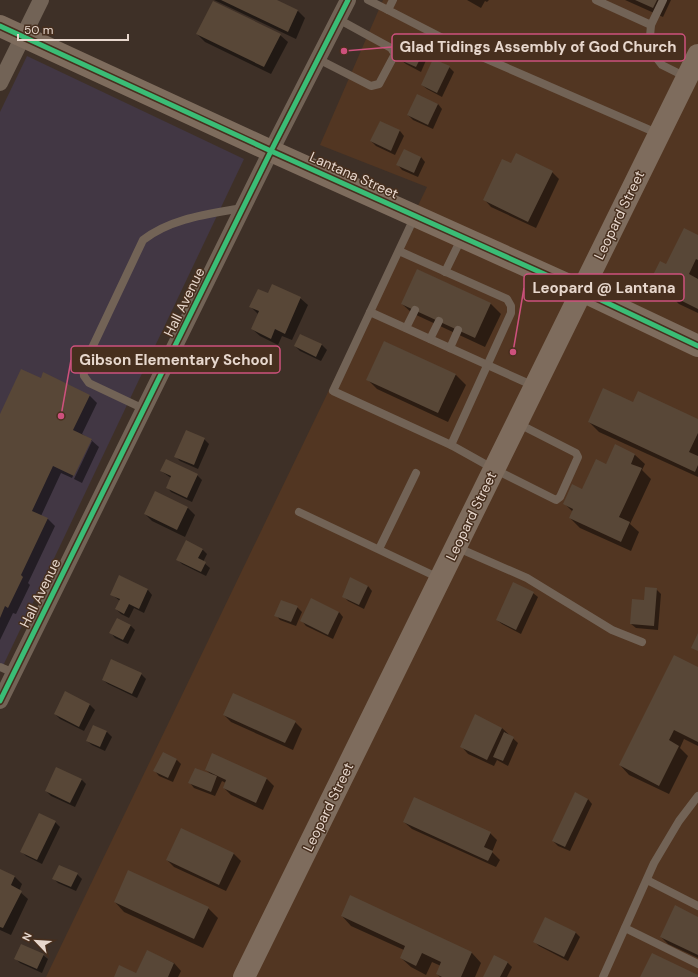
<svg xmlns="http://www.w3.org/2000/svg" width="698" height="977" viewBox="0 0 698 977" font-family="'DM Sans',sans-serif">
<rect width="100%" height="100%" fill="#3e3027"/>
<path fill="#523622" d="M383,0H698V977H46L427,187L320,145Z"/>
<path fill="#423744" d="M27,56L244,159L0,672V112Z"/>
<g fill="#0007">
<path d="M214,0H275L298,11L305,18L296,39Z"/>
<path d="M467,0H489L487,2L485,1L481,8Z"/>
<path d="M625,0H671L663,17Z"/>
<path d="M197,34L280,35L288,42L271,74L205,42Z"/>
<path d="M423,54L427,58L421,72L406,64L401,60Z"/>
<path d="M449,67L454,72L442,97L427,89L422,85Z"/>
<path d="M438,104L442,109L433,129L413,120L408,115Z"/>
<path d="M380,122L400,131L404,136L395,155L376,146L371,141Z"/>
<path d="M421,157L425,162L418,177L402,170L398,165Z"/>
<path d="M512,165L552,172L559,179L536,228L491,207L484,199Z"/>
<path d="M698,236V313L679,304L669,294L672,288L664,285L654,275L667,265Z"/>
<path d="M418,270L491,304L501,314L485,347L412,313L402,304Z"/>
<path d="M268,294L300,298L308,305L292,340L282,336L278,345L260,336L252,329L258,314L251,307Z"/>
<path d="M301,335L322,345L327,350L321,361L300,351L295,346Z"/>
<path d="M385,342L456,375L466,385L448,422L377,389L367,379Z"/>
<path d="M41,379L89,395L97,403L82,434L91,440L99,447L82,483L74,479L92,441H90L72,478L61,473L41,516L48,519L55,526L28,583L30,585L16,614L13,613L0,640V416Z"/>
<path d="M633,404L698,420V477L599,432L589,422Z"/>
<path d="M204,439L209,444L198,469L180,461L176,457Z"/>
<path d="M615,446L635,455L645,464L642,470L651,479L630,524L639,532L631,551L580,528L570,518L573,512L564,503L583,490L606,465Z"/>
<path d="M161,471L197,475L202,480L192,502L171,492L167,487L171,478Z"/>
<path d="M188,508L195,515L185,537L152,521L145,514Z"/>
<path d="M202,549L207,554L203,562L210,568L206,576L182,564L178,560Z"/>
<path d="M120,576L148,590L152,595L144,613L134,608L129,618L121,614L116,609L120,601L111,594Z"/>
<path d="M368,586L372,591L364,609L348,601L343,596Z"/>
<path d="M656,589L661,594L658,630L636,628L631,624L645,601Z"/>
<path d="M533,593L538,597L521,634L502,624L497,620Z"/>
<path d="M297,607L302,612L296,626L280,620L276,615Z"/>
<path d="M339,612L343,617L333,639L306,626L302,621Z"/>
<path d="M130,625L135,630L128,644L115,638L111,633Z"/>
<path d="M698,668V746L684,739L680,748L688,756L669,794L629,775L620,765Z"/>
<path d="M141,674L146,679L137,698L108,684L103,680Z"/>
<path d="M65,693L90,705L95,710L84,731L60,719L55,714Z"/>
<path d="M224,715L295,722L302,729L293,750L231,722Z"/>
<path d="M94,726L107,732L112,737L105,751L92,745L87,741Z"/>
<path d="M502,728L518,743L508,766L497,760L494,766L468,754L461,746Z"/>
<path d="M213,755L267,779L274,786L263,810L231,795L224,788L226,783L222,781L215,796L194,788L190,783L212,775L206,770Z"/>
<path d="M176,759L181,764L173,782L159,776L155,771Z"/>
<path d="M81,779L86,784L75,807L51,796L46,791Z"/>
<path d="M588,799L592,804L570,851L558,846L553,841Z"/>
<path d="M55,822L60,827L42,864L26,856L21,851Z"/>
<path d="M404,822L490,833L497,840L492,852L500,860L496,867L412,829Z"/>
<path d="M233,853L241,861L226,891L174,867L167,860Z"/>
<path d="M0,870L15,877L22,884L19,891L28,899L11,935L0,930Z"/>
<path d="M77,874L82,879L76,891L58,883L53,878Z"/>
<path d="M115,902L208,908L218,918L203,948L124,912Z"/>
<path d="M342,916L472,953L481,963L475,977H440L437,974L441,966L432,962L426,975L411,967L401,958L404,950L351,926Z"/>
<path d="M698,918V958L668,944L661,937Z"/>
<path d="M575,932L580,937L568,961L539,946L534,941Z"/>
<path d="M147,951L174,963L181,971L178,977H115L136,974Z"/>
<path d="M43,955L48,959L42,973L20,963L15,958Z"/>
<path d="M507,962L512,967L507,977H484Z"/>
</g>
<g fill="#584737">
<path d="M221,0H277L298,10L288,32Z"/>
<path d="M635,0H657L653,8Z"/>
<path d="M213,1L281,34L264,67L196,34Z"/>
<path d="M406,45L423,53L416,67L400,60Z"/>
<path d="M433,59L450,66L437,93L421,85Z"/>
<path d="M417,94L438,104L428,125L407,115Z"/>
<path d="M380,121L400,130L391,151L370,141Z"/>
<path d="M404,149L421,157L414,173L396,165Z"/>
<path d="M516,153L553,171L528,222L483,200L502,159L511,163Z"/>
<path d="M684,228L698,235V260L696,259L689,274L698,279V309L668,294L673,285L653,275L660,261L666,264Z"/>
<path d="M417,269L491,303L475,338L401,304Z"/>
<path d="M272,284L301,297L285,334L275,329L271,339L251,329L259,311L249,307L258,289L268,293Z"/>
<path d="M300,334L322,344L316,357L294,346Z"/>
<path d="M384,341L456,374L438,413L366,380Z"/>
<path d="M21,369L41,378L43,372L90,395L73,430L92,439L74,476L53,466L32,511L48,518L21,575L23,577L8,608L5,606L0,618V414Z"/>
<path d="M603,388L633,402L638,391L698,419V433L689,452L698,456V465L695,472L588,422Z"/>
<path d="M186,430L205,438L194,465L174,457Z"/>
<path d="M615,444L635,454L631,464L642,468L619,517L630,522L621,542L569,518L573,509L563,504L572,484L582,489L596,459L606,464Z"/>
<path d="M166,459L198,474L187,498L166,488L171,476L160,471Z"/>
<path d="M155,491L188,507L177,530L144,514Z"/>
<path d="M186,540L203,549L198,558L206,562L201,572L176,560Z"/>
<path d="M119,575L148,589L139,609L129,604L124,614L115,609L120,599L110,595Z"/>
<path d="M350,577L368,586L359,605L342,597Z"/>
<path d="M513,582L534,592L516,630L496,620Z"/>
<path d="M645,587L657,588L654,626L630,624L632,599L644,600Z"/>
<path d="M311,598L339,612L328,635L300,621Z"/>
<path d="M281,600L298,606L291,622L274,616Z"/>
<path d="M117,618L131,625L123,640L109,633Z"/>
<path d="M698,633V651L691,648Z"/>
<path d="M674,655L698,667V742L674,730L669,740L679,746L659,786L619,765Z"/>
<path d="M111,659L142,673L132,694L102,680Z"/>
<path d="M65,691L90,704L79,727L54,714Z"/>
<path d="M233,693L296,721L285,743L223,715Z"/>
<path d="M475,714L502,728L487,760L460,747Z"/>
<path d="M93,725L107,731L100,747L86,741Z"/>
<path d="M504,732L514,737L503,761L493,757Z"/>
<path d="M163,752L177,759L168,778L153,771Z"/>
<path d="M212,753L267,778L256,803L223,788L226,780L205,770Z"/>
<path d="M56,767L82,779L70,803L45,791Z"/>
<path d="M195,768L217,776L211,792L188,783Z"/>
<path d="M575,792L588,799L565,847L552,841Z"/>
<path d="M414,797L491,832L484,847L493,851L488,861L403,822Z"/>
<path d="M39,813L56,821L37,860L20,852Z"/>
<path d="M181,828L234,853L219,885L166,860Z"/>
<path d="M59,865L78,873L71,887L52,879Z"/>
<path d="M0,869L15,876L11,885L22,891L3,928L0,927Z"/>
<path d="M128,870L209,907L194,939L114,902Z"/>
<path d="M350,895L472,952L461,977H442L436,974L441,962L422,953L416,966L400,958L405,946L341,916Z"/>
<path d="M675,905L698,917V955L660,937Z"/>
<path d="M545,917L576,932L564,957L533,942Z"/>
<path d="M21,944L44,954L37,969L14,959Z"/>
<path d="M147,950L174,963L168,977H114L119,965L136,973Z"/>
<path d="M652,953L698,975V977H640Z"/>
<path d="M494,955L508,962L500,977H483Z"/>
</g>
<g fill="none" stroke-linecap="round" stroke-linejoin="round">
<g stroke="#726356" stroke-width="8">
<path d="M368,0L388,10"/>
<path d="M393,0L388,10L466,50L659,134"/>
<path d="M596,0L651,25"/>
<path d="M663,0L651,25L649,48L662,65L686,77"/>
<path d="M318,59L371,86L379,84L395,54L391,48L338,19"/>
<path d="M415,216L333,391L451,445L494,469L556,500L560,497L578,457L576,453L517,423"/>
<path d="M399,251L507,299L511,306V313L451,445"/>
<path d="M445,272L462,237"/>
<path d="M370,312L534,386"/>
<path d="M406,328L415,310"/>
<path d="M430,339L439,321"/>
<path d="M450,348L458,330"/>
<path d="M144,409L89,383L84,376L83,367L143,240C171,218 209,214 242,208"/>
<path d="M299,512L439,578"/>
<path d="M456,547L527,578L612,630L642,642"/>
<path d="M379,549L416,473"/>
<path d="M0,667L14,673"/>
<path d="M647,880L698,906"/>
<path d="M625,928L698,964"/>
<path d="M603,977L654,863L679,821L698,796"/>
</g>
<g stroke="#726356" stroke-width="16">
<path d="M0,83L41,0"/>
<path d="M0,701L271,151L348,0"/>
</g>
<g stroke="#7e6c5d" stroke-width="22">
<path d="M0,26L271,151L582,291L698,346"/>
<path d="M244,977L698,55"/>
</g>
<g stroke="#472f1e" stroke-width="8">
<g id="cycleway">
<path d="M0,26L271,151L582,291L698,346"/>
<path d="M0,701L271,151L348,0"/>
</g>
</g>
<use href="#cycleway" stroke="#3abd76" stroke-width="5"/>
</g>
<g text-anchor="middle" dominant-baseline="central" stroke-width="3" stroke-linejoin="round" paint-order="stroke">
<g font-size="14" fill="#e7d7cd" stroke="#472f1e">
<text transform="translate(354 175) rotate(24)">Lantana Street</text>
<text transform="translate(619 215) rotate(-64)">Leopard Street</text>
<text transform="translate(184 302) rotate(-64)">Hall Avenue</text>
<text transform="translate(471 516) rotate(-64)">Leopard Street</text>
<text transform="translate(40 593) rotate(-64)">Hall Avenue</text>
<text transform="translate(328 807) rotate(-64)">Leopard Street</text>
</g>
</g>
<path fill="none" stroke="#cd517d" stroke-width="1.5" d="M344 51L392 47M513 352L524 288M61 416L71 360"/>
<g fill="#cd517d" stroke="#472f1e" stroke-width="1.5">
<circle cx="344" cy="51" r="4"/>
<circle cx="513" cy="352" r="4"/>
<circle cx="61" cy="416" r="4"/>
</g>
<g fill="#472f1e" stroke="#cd517d" stroke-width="1.5">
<rect x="392" y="34" width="293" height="27" rx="4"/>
<rect x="524" y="274" width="160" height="27" rx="4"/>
<rect x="71" y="346" width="209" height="27" rx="4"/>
</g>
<g font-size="15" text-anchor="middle" font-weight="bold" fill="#e7d7cd">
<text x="538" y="52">Glad Tidings Assembly of God Church</text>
<text x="604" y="293">Leopard @ Lantana</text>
<text x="176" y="365">Gibson Elementary School</text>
</g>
<g transform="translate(36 941) rotate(295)" stroke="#472f1e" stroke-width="3" paint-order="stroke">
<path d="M0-3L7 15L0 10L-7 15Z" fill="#e7d7cd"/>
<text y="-6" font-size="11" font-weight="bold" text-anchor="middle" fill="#e7d7cd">N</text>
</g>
<path d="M18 34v6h110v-6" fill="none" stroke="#e7d7cd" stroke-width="2"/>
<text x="24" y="34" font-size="12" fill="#e7d7cd" stroke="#472f1e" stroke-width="3" paint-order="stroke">50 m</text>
</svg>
